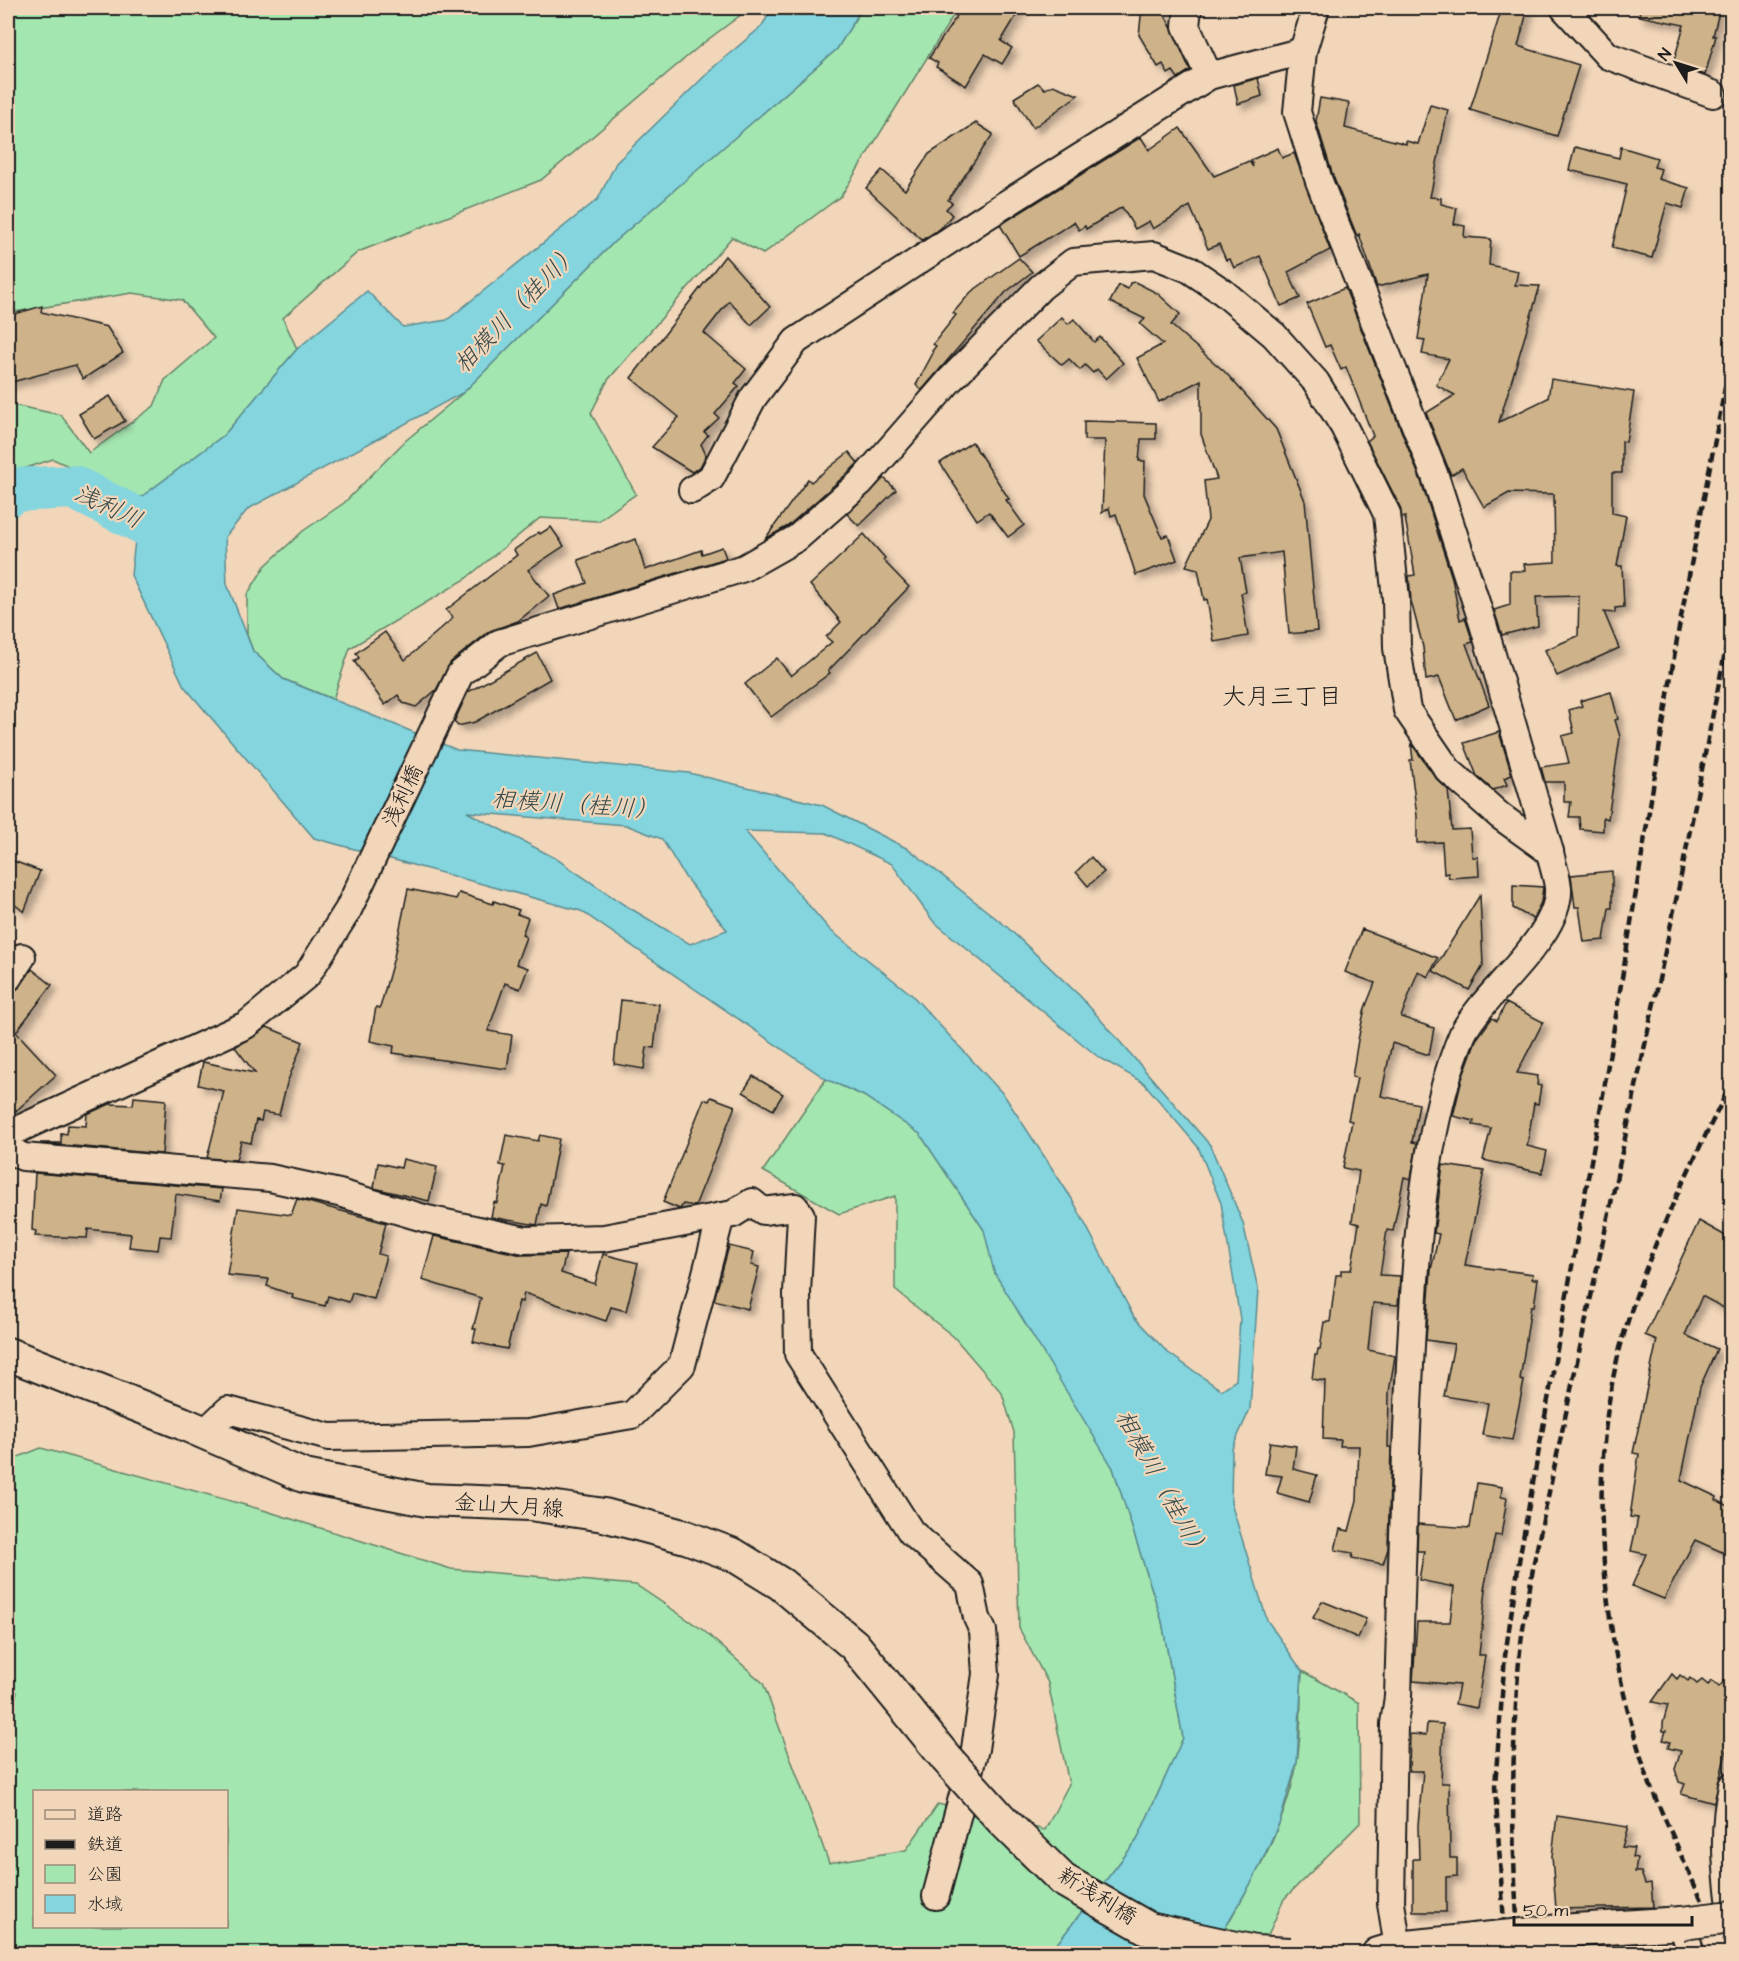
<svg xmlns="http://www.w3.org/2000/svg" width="1739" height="1961" viewBox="0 0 1739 1961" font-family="'Architects Daughter','Klee One',sans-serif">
<defs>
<filter id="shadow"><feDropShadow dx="5.5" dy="5.5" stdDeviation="3" flood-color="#0004"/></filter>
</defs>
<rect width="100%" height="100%" fill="#f2d6b9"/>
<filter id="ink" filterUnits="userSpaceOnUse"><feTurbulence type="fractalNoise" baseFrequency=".0167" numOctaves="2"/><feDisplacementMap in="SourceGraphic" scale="12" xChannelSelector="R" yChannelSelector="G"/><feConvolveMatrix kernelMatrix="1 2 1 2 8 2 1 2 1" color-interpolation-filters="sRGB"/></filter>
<g filter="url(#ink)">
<g fill="#a4e6b0" stroke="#608166" stroke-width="1.5" fill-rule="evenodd">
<path d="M8,8H750L702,44L541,180L358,252L283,318L297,349L224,435L140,498L53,459L8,474V404L61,415L89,453L154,406L165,380L214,338L182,300L132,293L8,313Z"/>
<path d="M862,8H958L841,196L763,254L732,237L608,380L591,413L636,494L598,521L540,518L464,580L350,648L333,699L283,679L253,651L247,635V595L265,566L303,531L344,503L404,442L464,392L614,242L837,49Z"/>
<path d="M826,1079L864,1096L920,1134L984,1230L1113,1468L1162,1621L1183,1738L1137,1840L1050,1953L8,1954V1726L17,1692L8,1689V1461L41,1448L263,1510L451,1569L636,1585L703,1630L763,1683L829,1863L906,1850L938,1804L1045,1830L1069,1784L1048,1683L1019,1628L1014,1432L1002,1393L954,1337L895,1290V1196L839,1214L763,1171ZM34,1792H226V1926H34Z"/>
<path d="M1302,1671L1359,1703L1360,1823L1284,1899L1260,1953L1210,1954C1245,1894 1285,1832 1297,1762C1302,1733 1300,1700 1302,1671Z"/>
</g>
<path fill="#84d5de" stroke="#5a8b90" stroke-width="1.5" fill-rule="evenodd" d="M773,8H862L837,49L614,242L464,392L248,509L225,537L227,584L253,651L283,679L457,750L689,773L822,805L910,850L1007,927L1080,996L1210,1145L1243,1223L1258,1289L1250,1409L1232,1449L1231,1503L1267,1620L1302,1671L1297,1762L1280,1821L1254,1878L1210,1953H1050L1137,1840L1183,1738L1162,1621L1113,1468L994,1272L984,1230L920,1134L864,1096L826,1079L581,911L314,838L184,686L131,575L140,498L224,435L297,349L367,291L403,327L447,320L598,199L616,163L716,65L761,27ZM467,812L626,825L662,839L685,877L727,930L690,944L623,904L555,858ZM745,831L826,833L892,864L933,921L1097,1056L1144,1083L1198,1147L1221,1203L1240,1319L1236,1380L1221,1390L1167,1352L1134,1317L1072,1199L1004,1095L911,994L830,930Z"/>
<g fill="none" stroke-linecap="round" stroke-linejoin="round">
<path stroke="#84d5de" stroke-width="44" d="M8,495L13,490L73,487L192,547"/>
</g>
<g fill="#ceb38a" stroke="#1c1c1c" stroke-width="1.5" filter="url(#shadow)">
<path d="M962,8H1021L1001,41L1012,48L1002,64L985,54L966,86L936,67L938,63L929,58Z"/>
<path d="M1142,8H1161L1171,27L1190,70L1178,78L1173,71L1168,74L1163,64L1158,67L1139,35Z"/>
<path d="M1502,8H1528L1518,46L1579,65L1557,136L1470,110Z"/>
<path d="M1640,8H1720L1713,36H1716L1705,75L1673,64L1684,25L1639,16Z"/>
<path d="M1258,78L1262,96L1238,104L1234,85Z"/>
<path d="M1038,83L1045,89L1053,85L1078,95L1033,128L1014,98Z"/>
<path d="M1320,98L1349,103L1345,128L1406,144V141L1418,144L1430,105L1448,110L1430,197L1441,198V204L1457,208L1454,224L1465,226L1464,237L1491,239L1489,265L1518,271L1515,285L1540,286L1499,422L1548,398L1551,379L1634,392L1626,442L1622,441V473H1612V513L1626,516L1617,566H1622L1624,607L1615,608V613L1604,612L1619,648L1557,676L1545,650L1578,636L1579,596L1536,597L1538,626L1502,635L1494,610L1510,605V571H1525L1524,564L1555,562L1554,494L1509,493L1484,507L1462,468L1451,475L1426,413L1455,395L1436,385L1449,359L1422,354L1425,340L1418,339L1428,274L1377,287L1359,234L1357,236L1333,176L1316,121Z"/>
<path d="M976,123L993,134L948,200L952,203L946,209L952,215L940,229L922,240L866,188L882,170L905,190L929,154Z"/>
<path d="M1180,128L1214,176L1249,161L1253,167L1251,160L1278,148L1282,158L1294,153L1330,250L1288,272L1300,298L1281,306L1260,256L1234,268L1230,259L1226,260L1219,244L1208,249L1190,206L1153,229L1149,221L1135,229L1122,207L1086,229L1085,226L1079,230L1074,222L1019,256L1000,225L1141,137L1149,150Z"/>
<path d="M1575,147L1619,158L1621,147L1657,158L1654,167L1661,169L1658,179L1689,188L1683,208L1667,203L1652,258L1612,248L1627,184L1569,170Z"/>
<path d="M725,256L770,307L751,325L729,301L704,333L746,369L735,383L739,386L715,414L719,418L704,432L708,435L701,444L706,455L700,467L692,472L652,447L679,417L631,378Z"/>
<path d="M1019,258L1032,272L1006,292L922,390L916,385L933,353L932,351L936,346L933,344L956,315L953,313L971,292Z"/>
<path d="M1135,282L1157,293L1180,314L1171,325L1225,372L1276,429L1305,501L1317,631L1289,634L1282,552L1240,558L1246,592L1241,593L1248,636L1214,642L1207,599L1204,600L1198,569L1186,566L1208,520L1204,481L1217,479L1201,434V380L1159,402L1137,358L1163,344L1140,324L1145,319L1110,302L1119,285L1128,289L1130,283Z"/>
<path d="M1345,288L1421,481L1452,578L1460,620L1465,618L1473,642L1466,644L1489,705L1456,720L1439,677L1426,680L1423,647L1411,601L1409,576L1415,575L1405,517L1402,518L1400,507L1367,441L1373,436L1346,367L1341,370L1330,345L1325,347L1307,304Z"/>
<path d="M42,306L41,312L107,327L123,353L83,379L75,365L8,383V316Z"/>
<path d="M1062,317L1068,324L1074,319L1094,342L1100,337L1123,363L1106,379L1097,369L1093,373L1085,365L1080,370L1069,359L1062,365L1036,341Z"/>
<path d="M110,396L125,421L94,439L79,414Z"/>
<path d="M1084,421L1156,423V439H1141L1139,461H1145L1144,494L1162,537L1168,535L1177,560L1136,575L1116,514L1111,516L1109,508L1102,513L1105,440H1084Z"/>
<path d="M972,442L1009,499L1006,500L1024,525L1008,537L989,512L977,520L940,463Z"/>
<path d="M849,452L858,463L850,471L788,526L765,539L808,479L811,482Z"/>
<path d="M884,478L896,490L859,526L847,514Z"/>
<path d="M551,527L564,546L528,570L549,596L518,621L490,631L451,662L436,690L416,707L403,703L398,695L385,705L354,661L359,658L356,653L385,632L405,660L453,618L446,610L517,555L514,550L539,532L540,534Z"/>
<path d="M864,534L885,558L883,560L909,587L828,671L830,673L771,717L745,684L777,658L791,676L832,642L826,637L841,622L810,585Z"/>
<path d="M636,539L645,570L701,550L702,554L722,547L726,558L559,609L554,595L587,583L578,560Z"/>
<path d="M537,653L550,679L475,722L458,726L454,722L468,692Z"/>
<path d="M1611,692L1618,719L1615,720L1620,737L1608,819L1603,817V831L1580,829L1579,817H1569L1571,802H1564V782H1545L1541,767L1569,763L1562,736L1574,733L1569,710L1582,706L1580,701Z"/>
<path d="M1499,732L1512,775L1504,778L1507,785L1493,790L1477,776L1464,743Z"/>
<path d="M1411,743L1436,778L1448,790L1452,830L1470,829L1472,857H1478L1479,876L1449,878L1448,873L1444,874L1442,842L1417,843V816L1410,760H1413Z"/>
<path d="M1091,857L1104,872L1088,886L1076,872Z"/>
<path d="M8,859L40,871L24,912L8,899Z"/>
<path d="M1612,871V908H1609L1604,940L1584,942L1579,907H1575L1571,875Z"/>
<path d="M1513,885L1543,887L1541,902L1533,919L1513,908Z"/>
<path d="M408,889L456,899L459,893L493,904L494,901L519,910L517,914L528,918L522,935L526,937L516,964L528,968L520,989L505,983L488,1031L512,1035L507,1069L393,1053L394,1046L370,1041L376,1007L380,1008L394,957Z"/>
<path d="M1480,895L1483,966L1469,990L1433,971Z"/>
<path d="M1362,929L1438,958L1428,977L1418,971L1401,1017L1434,1028L1429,1055L1392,1043L1381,1096L1419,1104L1412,1142L1417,1143L1411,1179L1404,1177L1393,1231L1387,1230L1380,1275L1400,1276L1398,1305L1373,1303L1368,1350L1395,1356L1389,1392L1388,1447H1391L1388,1549L1383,1564L1352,1558L1353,1553L1335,1550L1340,1529L1349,1531L1357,1500L1359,1446H1340L1341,1440L1323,1439L1325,1381L1312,1379L1315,1355H1317L1318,1349H1320L1324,1322H1330L1336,1275H1341V1270H1351L1359,1224L1352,1222L1359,1171L1343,1168L1352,1121L1348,1120L1357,1078L1352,1077L1358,1040L1365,1008L1375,983L1345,972Z"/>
<path d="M32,969L52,985L16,1032L56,1075L8,1118V994L20,987Z"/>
<path d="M621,1000L659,1004L654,1048L647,1047L644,1069L614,1064Z"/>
<path d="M1506,1003L1543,1022L1517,1073L1538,1076L1537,1085L1541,1086L1538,1104L1534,1103L1527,1146L1547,1151L1542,1173L1483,1160L1491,1128L1473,1125L1474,1121L1453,1116L1462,1079L1476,1040L1492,1018L1497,1021Z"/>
<path d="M267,1027L303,1042L287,1083L279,1115L263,1112L261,1121L256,1120L251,1143L241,1141L236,1160L207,1158L224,1091L198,1085L203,1062L255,1073L235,1047Z"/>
<path d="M753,1076L783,1094L773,1110L743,1092Z"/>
<path d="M134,1097L166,1100L162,1154L40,1143H61V1133L67,1134L68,1125L86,1126L87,1114L110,1104L133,1105Z"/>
<path d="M711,1097L735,1106L695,1206L683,1204L680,1209L663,1202L704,1099L709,1101Z"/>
<path d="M506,1135L538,1141L540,1135L559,1139L546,1206L541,1204L537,1225L491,1217L494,1202L497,1203L505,1166L500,1165Z"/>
<path d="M403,1159L437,1167L429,1201L374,1188L378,1163L401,1168Z"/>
<path d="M1443,1165L1484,1171L1465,1265L1533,1274L1532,1279H1538L1534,1306H1531L1520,1380L1524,1381L1512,1440L1482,1435L1488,1403L1444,1396L1454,1344L1426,1340L1431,1270L1439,1234L1434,1233Z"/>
<path d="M35,1173L222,1189L220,1201L176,1194L171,1237L160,1236L158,1250L129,1247L131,1234L88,1229L87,1238L35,1236L36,1231L32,1230Z"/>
<path d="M297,1199L386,1223L378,1254L386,1256L374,1299L352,1293L349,1302L328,1296L325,1306L292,1298L293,1295L267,1286L269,1279L227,1275L238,1208L291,1215Z"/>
<path d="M1699,1221L1731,1239V1312L1702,1296L1685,1335L1717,1349L1700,1387L1681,1480L1717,1497L1716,1500L1731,1507V1556L1695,1540L1664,1599L1632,1586L1646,1554L1631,1551L1638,1518L1630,1517L1639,1454L1633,1453L1657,1340L1645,1335Z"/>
<path d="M434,1236L522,1255L566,1254L561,1273L595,1284L603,1254L638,1263L626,1311L611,1307L606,1321L524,1293L522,1302L519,1301L507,1349L473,1342L476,1329H473L481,1298L422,1280Z"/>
<path d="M729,1246L754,1252L751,1265L759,1267L748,1309L714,1300Z"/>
<path d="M1270,1442L1296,1446L1293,1469L1317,1475L1309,1502L1277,1493L1282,1476L1265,1474Z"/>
<path d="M1477,1483L1502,1487L1501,1497L1507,1498L1501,1536L1495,1535L1484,1589H1486L1479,1655H1485L1477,1708L1455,1704L1459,1685L1413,1681L1417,1622H1450L1454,1587L1419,1580L1424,1551H1417L1418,1524L1470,1528Z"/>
<path d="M1322,1601L1366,1619L1358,1638L1313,1618Z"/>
<path d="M1731,1673V1705L1727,1724L1731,1725V1731L1714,1803L1681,1794L1685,1784L1679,1782L1675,1769L1681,1751L1668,1748L1670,1742L1663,1740L1666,1731H1663V1723L1668,1705L1652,1702L1672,1674L1677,1679L1680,1675L1688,1681L1690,1678L1697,1684L1702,1680L1708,1685L1712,1681L1719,1687Z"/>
<path d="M1427,1723L1443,1724L1441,1783H1449L1450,1858H1457V1876L1446,1877V1912H1413V1859H1419L1418,1825L1423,1771H1409L1410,1734L1426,1735Z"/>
<path d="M1557,1816L1628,1827L1622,1847L1634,1848L1632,1857L1637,1858L1635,1872H1641L1645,1884L1651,1883L1653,1907L1556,1909L1552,1856Z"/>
<path d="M1655,1943V1953H1613L1614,1945Z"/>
</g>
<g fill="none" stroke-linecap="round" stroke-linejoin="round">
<g stroke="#1c1c1c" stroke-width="30">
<g id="minor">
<path d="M1188,8L1186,26L1209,76"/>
<path d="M1316,8L1303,51L1297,112L1319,181L1435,476L1483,624L1550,852C1552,864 1557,876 1558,888C1561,936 1485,991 1463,1033C1455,1051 1449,1070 1444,1089C1418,1185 1414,1286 1409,1385C1404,1489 1401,1593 1398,1697L1394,1724L1391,1903L1398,1948L1403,1954"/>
<path d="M1564,8L1608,56L1713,94"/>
<path d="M692,490L711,478L753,398L796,341L982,219L1209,76L1303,51"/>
<path d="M8,978L22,957"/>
<path d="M8,1134L246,1025L307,975L348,910L460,674L499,643L744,568L797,538L861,482L950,380L1041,287L1073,262L1154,255L1189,269L1223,292L1274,335L1316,382L1344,427L1387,514L1396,599L1397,648L1407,710L1448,770L1500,816L1550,852"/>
<path d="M8,1149L23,1157L270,1178L339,1193L427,1219L525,1240L604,1238L733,1214L752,1202L763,1211L795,1207L801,1215L797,1293L798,1354L911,1532L970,1584L977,1618L983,1631L986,1674L975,1749L936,1896"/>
<path d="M204,1433L228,1410L329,1437L528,1433L632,1415L682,1365L721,1216"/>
<path d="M1732,1786C1722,1829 1726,1869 1732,1913"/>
<path d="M1682,1923L1691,1954"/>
</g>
</g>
<g stroke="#1c1c1c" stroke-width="36">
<g id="major">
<path d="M8,1354L182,1423L304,1476L427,1500L530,1504L604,1515L686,1537L734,1555L781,1584L854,1645L946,1758"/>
<path d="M1560,1931L1682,1923"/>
<path d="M1378,1954L1398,1948L1473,1940"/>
</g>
</g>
<use href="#minor" stroke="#f2d6b9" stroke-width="26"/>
<use href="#major" stroke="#f2d6b9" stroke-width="32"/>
<g stroke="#1c1c1c" stroke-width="4.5" stroke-dasharray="9 4.5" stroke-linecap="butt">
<path d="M1732,1082C1690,1166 1647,1251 1622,1341C1584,1475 1603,1643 1646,1773C1654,1797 1665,1819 1675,1841C1691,1879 1709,1918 1732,1952"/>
<path d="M1506,1954L1495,1786L1505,1656L1520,1555L1604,1089L1678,633L1732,351"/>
<path d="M1520,1954C1511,1856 1511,1759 1519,1661C1522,1628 1529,1595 1534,1562L1678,891L1732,617"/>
</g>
<g stroke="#1c1c1c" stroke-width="36" stroke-linecap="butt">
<g id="major-bridge">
<path d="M946,1758L1002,1820L1063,1880L1149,1929L1255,1952L1290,1954"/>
<path d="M1682,1923L1732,1917"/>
<path d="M1473,1940L1560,1931"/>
</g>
</g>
<use href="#major-bridge" stroke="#f2d6b9" stroke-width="32"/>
</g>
</g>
<g text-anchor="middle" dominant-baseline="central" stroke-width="4.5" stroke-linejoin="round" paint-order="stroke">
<g font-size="22" fill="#1c1c1c" stroke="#f2d6b9">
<text transform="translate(403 796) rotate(-65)">浅利橋</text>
<text transform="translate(509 1506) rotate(4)">金山大月線</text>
<text transform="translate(1097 1896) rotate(32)">新浅利橋</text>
</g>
<g font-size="24" font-style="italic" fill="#364a4c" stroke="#f2d6b9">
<text transform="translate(517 309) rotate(-46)">相模川（桂川）</text>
<text transform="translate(108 507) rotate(25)">浅利川</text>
<text transform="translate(575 805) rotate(4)">相模川（桂川）</text>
<text transform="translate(1162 1485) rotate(61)">相模川（桂川）</text>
</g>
<g font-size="24" fill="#1c1c1c" stroke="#f2d6b9">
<text x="1282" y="697">大月三丁目</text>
</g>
</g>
<rect width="1739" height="1961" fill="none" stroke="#f2d6b9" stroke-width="30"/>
<rect x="15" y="15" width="1709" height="1931" fill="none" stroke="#1c1c1c" stroke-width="2" filter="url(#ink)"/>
<rect x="33" y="1790" width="195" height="138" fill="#f2d6b9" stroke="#9c8c7a" stroke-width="1.5"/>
<rect x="45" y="1810" width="30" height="9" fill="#f2d6b9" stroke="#9c8c7a" stroke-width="1.5"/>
<text x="87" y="1820" font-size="18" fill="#1c1c1c">道路</text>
<rect x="45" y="1840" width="30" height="9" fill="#1c1c1c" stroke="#9c8c7a" stroke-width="1.5"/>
<text x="87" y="1850" font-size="18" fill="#1c1c1c">鉄道</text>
<rect x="45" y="1865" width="30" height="18" fill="#a4e6b0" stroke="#9c8c7a" stroke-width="1.5"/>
<text x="87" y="1880" font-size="18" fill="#1c1c1c">公園</text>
<rect x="45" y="1895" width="30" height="18" fill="#84d5de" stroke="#9c8c7a" stroke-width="1.5"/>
<text x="87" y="1910" font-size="18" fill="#1c1c1c">水域</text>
<g transform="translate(1676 63) rotate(308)" stroke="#f2d6b9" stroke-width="4.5" paint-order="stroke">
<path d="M0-4.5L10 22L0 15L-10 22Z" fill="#1c1c1c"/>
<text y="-9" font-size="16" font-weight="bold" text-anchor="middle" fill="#1c1c1c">N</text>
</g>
<path d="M1514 1916v9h178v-9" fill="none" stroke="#1c1c1c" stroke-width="3"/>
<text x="1523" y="1916" font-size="18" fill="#1c1c1c" stroke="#f2d6b9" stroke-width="4.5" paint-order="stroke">50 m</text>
</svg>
